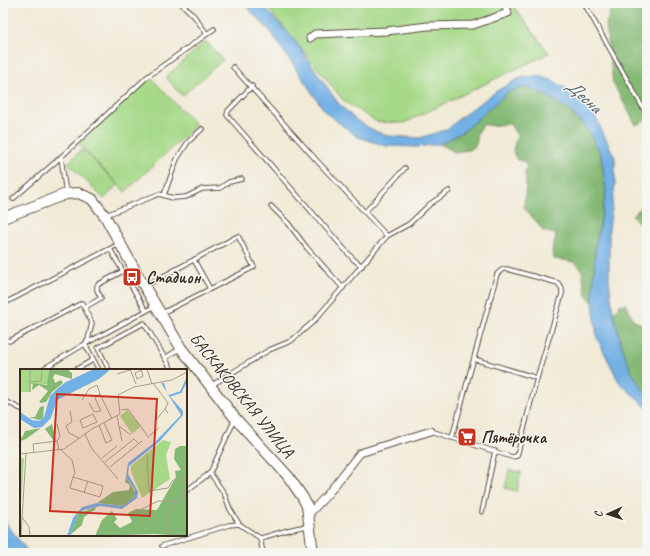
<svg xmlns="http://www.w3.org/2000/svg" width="650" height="556" viewBox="0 0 650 556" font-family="Caveat,sans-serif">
<rect width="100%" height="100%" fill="#f6f6f2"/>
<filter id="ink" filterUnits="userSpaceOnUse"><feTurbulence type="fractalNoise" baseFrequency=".025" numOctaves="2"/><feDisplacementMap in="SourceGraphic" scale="8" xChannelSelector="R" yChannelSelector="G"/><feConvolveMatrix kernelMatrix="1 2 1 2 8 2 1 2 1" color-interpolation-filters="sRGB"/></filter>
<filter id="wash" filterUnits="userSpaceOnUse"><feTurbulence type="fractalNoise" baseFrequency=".012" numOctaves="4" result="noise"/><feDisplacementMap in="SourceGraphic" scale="16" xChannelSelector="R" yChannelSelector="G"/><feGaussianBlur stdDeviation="0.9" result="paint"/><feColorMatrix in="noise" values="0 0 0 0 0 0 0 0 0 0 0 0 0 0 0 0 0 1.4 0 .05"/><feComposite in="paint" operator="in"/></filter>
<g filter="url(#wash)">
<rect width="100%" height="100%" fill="#f1ead7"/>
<g fill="#a6d988" stroke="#708253">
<path d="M264,3H511L549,53L404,123L377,122L344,101Z"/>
<path d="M206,41L223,60L182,96L166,77Z"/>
<path d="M150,77L196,125L125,192L79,144Z"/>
<path d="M82,149L118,185L104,199L68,163Z"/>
<path d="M509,470L521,472L517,491L505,488Z"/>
</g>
<g fill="#84b974" stroke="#607249">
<path d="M613,3H647V119L636,125L613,83L606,24Z"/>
<path d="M526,87L548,96L569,110L589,132L601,154L606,192L595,250L593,302C579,292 588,275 578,265C572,260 561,260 554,259C549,246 556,245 556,234L543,231L536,221L527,212L524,206L526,185L525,173L527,166L524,161L517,160C510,149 515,147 517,135L510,124C500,123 494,128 484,124L476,135L477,141L474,147L468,150L455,152L440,144L464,131L508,92Z"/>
<path d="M647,204V232L632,215Z"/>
<path d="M626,304L634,321L646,326L647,333V394L644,392L631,371L622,347L613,312L620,305Z"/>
</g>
<g fill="#72b0e5" stroke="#566d82">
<path d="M243,3H260L293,38L338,103L356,120L375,131L388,136L420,138L448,129L461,117L498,90L520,78L539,76L554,81L573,93L596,118L615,158V184L609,229V280L613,312L622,347L631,371L644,391L647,394V408L619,382L597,338L593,302L595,250L606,192L601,154L589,132L569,110L548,96L526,87L508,92L464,131L440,144L417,147L386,146L358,137L326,113L270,31Z"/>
<path d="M3,517L8,526L29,553H3Z"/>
</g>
</g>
<g filter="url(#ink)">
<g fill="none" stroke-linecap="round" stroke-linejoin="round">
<g stroke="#56473a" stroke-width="5.5">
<g id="lane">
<path d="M181,3L194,16L207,34"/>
<path d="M584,3L647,115"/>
<path d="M233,67L319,163L387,236"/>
<path d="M252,86L228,111L227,115L353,259L362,266"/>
<path d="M66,194L61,157L147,77L214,29"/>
<path d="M164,195L177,159L188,142L202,129"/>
<path d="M13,199L61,157"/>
<path d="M271,206L288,223L307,248L343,288"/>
<path d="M365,212L405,168"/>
<path d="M106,215L159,194L173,198L186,197L202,189L220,188L229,182L242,179"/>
<path d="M110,249L146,311"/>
<path d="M194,260L210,289"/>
<path d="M145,286L238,236L254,267L162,313"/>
<path d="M3,304L119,244"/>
<path d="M84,308L101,298L97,290V286L99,284L123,271"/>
<path d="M3,339L9,341L15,338L82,303L92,323L88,340L85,344L41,370"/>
<path d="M165,358L181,348"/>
<path d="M474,359L537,378"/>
<path d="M75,370L93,360"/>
<path d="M99,370L85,344L155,306"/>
<path d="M109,370L98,348L144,323L172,370"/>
<path d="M212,385L269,350L291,341L314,321L387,236L409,224L430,204L449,191"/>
<path d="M3,400L21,409"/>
<path d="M431,431L512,457L517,456L537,378L562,294V289L558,283L507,269H503L497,274L452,438"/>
<path d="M210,473L224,493L230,509L239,524"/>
<path d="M186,491L210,473L235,419"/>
<path d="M482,512L495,451"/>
<path d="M260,538L263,553"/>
<path d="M162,546L229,525L239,524L260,538C276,534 291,528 308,526"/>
</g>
</g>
<g stroke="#56473a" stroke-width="9">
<g id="street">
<path d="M310,38L315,34L386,31L428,26L473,25L508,13L505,3"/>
<path d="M308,515L327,495L360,453L431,431"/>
</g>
</g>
<g stroke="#56473a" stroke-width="12">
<path id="secondary" d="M3,218L66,194L78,193L92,199L105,216L137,274L181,348L235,418L288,476L303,498L307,506L313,553"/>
</g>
<use href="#lane" stroke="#fff" stroke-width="3.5"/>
<use href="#street" stroke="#fff" stroke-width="7"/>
<use href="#secondary" stroke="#fff" stroke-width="10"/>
</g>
</g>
<defs>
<g id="bus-square" transform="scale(1)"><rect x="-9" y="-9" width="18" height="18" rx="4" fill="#c8321e" stroke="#f6f6f2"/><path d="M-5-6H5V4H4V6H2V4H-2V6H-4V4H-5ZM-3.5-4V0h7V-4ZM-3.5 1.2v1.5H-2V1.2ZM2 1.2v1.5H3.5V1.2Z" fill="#fff"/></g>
<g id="supermarket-square" transform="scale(1)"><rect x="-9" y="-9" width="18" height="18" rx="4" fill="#c8321e" stroke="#f6f6f2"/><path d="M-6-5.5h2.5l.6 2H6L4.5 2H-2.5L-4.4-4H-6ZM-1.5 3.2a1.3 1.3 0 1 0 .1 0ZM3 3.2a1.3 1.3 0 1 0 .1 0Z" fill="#fff"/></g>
</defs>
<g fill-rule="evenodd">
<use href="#bus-square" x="132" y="277"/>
<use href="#supermarket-square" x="467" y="437"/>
</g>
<g text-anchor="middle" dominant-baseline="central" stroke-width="3" stroke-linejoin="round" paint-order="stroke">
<g font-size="17" font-weight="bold" fill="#3b2a1e" stroke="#f6f6f2" text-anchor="start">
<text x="146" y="277">Стадион</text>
<text x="481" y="437">Пятёрочка</text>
</g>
<g font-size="17" fill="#3b2a1e" stroke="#f6f6f2">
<text transform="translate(242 395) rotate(51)">БАСКАКОВСКАЯ УЛИЦА</text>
</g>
<g font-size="18" font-style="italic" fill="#4e5964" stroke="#f6f6f2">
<text transform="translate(584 96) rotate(42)">Десна</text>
</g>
</g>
<g transform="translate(20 369)">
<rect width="167" height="167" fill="#f1ead7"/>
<path d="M0,0H28L30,15H11V23H0ZM107,41L121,57L112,65L100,47ZM143,71L151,73L146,86L150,110L122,129L111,102V97ZM0,88L4,90L0,150Z" fill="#a6d988"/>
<path d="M29,0H47L52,4V10L35,5L33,8L35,14L41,11L43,14L32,23L26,33L21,34L19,33L28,22L19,16L12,21L13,14L27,16ZM24,37L23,49L19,51L9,48H15L20,38ZM32,55L36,72H34L25,60ZM21,59L6,70L0,72V65L2,69L5,62ZM160,77H167V167L134,165L75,167L82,151L92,142L97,150L94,153L100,159L112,153L108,144L116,140L137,141L156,108L155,102L161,101L154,90L155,80ZM106,108L116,124L111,132L103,137L77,134L93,123L109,121L110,116L105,113ZM75,138L76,140L64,148L62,156L50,166L58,145Z" fill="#84b974"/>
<path d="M74,0H91L79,10L37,31L31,49L22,58L14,59L0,50V43L12,51L19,52L24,48L30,27L37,20L46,13ZM141,14H144L147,24L163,42V46L139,73L109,97L108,105L118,123L117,129L102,140L80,137L64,141L58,145L50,167H47L53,149L62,138L77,134L103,137L114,128L115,121L106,108L108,94L135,73L161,46Z" fill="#72b0e5"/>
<path fill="none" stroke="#72b0e5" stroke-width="2" d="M149,27L161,23L167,10"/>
<path fill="none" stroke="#a89d8d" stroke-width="1" d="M110,0L116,15M121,0L123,7L117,10L115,4L122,1M127,0L132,15M97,5L113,0M10,13L21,12L22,0M133,14L148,34L145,40L148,44M10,23V0M62,31L69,20L77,16L80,25M69,34L74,43L81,42L75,29L80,25L92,50M101,41L108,40L129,69M50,42L52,53L46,57L49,64L59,69M73,45L77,53L63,59L60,51ZM97,47L102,72M136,51L145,40M37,55L40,67L37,72L39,81M79,56L86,74L92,71L84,54M100,58L111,66M65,65L72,80L98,110M129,67L139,59M41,81L52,91L55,104L53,108L50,118V119L80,128L83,117L53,108M14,83L13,75L37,72M0,85L44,80L72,60L100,45L98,26L114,18L152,11L167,3M127,86L129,122L148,119L153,111H167M82,89L97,77M85,93L114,70L119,75M90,98L122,72M64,124L68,112M110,146L138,132H158M2,148L9,158L10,167M1,167L6,84M148,167V149L167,119"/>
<path fill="#c8321e" fill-opacity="0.15" stroke="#c8321e" stroke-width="2" d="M37,25L137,30L130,147L30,142Z"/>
<rect width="167" height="167" fill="none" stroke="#3b2a1e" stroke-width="2"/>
</g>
<rect width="650" height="556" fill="none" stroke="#f6f6f2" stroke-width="16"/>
<g transform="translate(608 514) rotate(267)" stroke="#f6f6f2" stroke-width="3" paint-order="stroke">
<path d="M0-3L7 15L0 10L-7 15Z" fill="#3b2a1e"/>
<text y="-6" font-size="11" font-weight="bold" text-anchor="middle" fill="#3b2a1e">С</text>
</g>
</svg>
